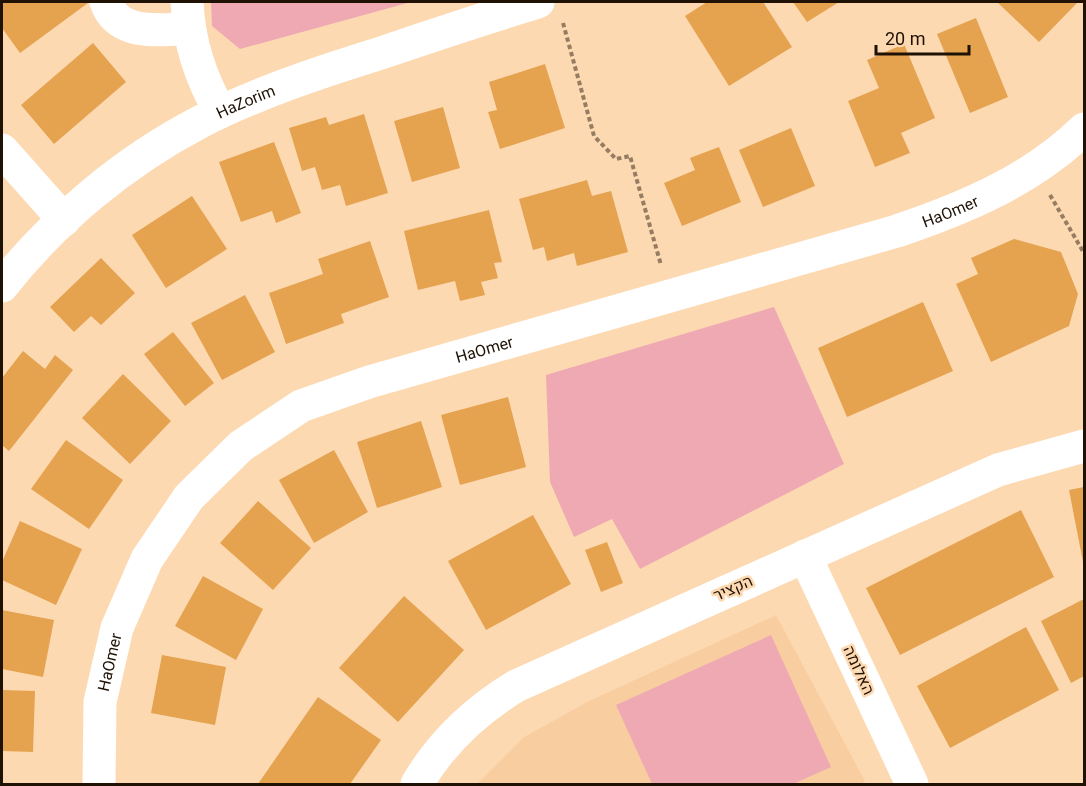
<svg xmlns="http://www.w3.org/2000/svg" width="1086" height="786" viewBox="0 0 1086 786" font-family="Roboto,Heebo,sans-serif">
<rect width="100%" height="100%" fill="#fdd9b2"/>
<path fill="#f8cea1" d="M776,615L865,781L862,784H477L524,737L589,701Z"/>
<g fill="#eea9b3">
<path d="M211,2H411L240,49L212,26Z"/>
<path d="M774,307L844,464L640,569L612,519L574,537L550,482L546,375Z"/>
<path d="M771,635L831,767L793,784H652L616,705Z"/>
</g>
<g fill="#e5a24f">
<path d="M2,2H86L88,3L20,53L2,28Z"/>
<path d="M707,2H763L792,47L729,86L685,16Z"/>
<path d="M793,2H839L807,22Z"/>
<path d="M997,2H1078L1039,42Z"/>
<path d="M976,18L1008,97L970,113L937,34Z"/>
<path d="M93,43L126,82L54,144L21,105Z"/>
<path d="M904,44L935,118L901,133L910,153L875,167L848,101L879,88L867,60Z"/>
<path d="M545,64L565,128L500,149L488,112L497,110L489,82Z"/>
<path d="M443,107L460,168L412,182L394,121Z"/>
<path d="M364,114L388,193L346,206L340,185L322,190L315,167L302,171L289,128L326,117L329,125Z"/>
<path d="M791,128L815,186L763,207L739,150Z"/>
<path d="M274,142L301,213L276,223L272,211L241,222L219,162Z"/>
<path d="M719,147L741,202L682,226L664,183L695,170L690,158Z"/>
<path d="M587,180L592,196L611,191L628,252L577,266L574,253L547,261L544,247L533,250L519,199Z"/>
<path d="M192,196L227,249L166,288L132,235Z"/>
<path d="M489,210L502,262L494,263L498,278L481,282L485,295L460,301L455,281L418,290L404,231Z"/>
<path d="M1014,239L1061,252L1078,294L1069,326L991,362L956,284L978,274L971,258Z"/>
<path d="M370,241L389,297L341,314L344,323L286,344L269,293L323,274L318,259Z"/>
<path d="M101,258L135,293L101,325L91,316L74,332L50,307Z"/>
<path d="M245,295L275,352L222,380L191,323Z"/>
<path d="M923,302L953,371L847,417L818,348Z"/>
<path d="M173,332L214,383L185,406L144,354Z"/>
<path d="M23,351L45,369L55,355L73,370L9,451L2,445V378Z"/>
<path d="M123,374L171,421L130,464L82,418Z"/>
<path d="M508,397L526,467L460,485L441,415Z"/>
<path d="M421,421L442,487L377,508L357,442Z"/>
<path d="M66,440L123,480L89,529L31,489Z"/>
<path d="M334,450L368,512L314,543L279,480Z"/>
<path d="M1084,487V562H1083L1069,490Z"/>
<path d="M258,501L311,548L273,590L220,543Z"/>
<path d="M1021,510L1054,577L900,655L866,588Z"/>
<path d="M533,515L571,584L486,630L448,561Z"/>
<path d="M20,521L82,549L56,605L2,580V562Z"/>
<path d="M607,542L623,583L601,592L585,550Z"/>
<path d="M203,576L263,609L236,660L175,626Z"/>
<path d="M404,596L464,650L398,722L339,668Z"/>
<path d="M1084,599V676L1071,683L1041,621Z"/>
<path d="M2,610L54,620L43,677L2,669Z"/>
<path d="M1026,627L1059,690L950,748L917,686Z"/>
<path d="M162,655L226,667L215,725L151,713Z"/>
<path d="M2,690L35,691L33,752L2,751Z"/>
<path d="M318,697L381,740L350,784H258Z"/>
</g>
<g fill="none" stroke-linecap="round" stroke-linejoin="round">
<g stroke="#967d62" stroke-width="4" stroke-dasharray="4.5 3" stroke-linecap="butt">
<path d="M563,23L594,136L616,159L630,156L661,265"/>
<path d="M1050,195L1084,253"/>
</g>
<g stroke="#fff" stroke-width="33">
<path d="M106,2C118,37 159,29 189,29"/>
<path d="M187,2C189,43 200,76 220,112"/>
<path d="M2,150L64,220"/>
<path id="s1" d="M2,286C54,220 125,161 200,122C257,93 317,73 378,54C431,36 485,18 538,2"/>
<path d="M805,556L912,784"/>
<path id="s2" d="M99,784L100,702L117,628L147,559L189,497L241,446L301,406L369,382L897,231C965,208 1032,180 1084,129"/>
<path d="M417,784C441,743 475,711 516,686L998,470L1084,446"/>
</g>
</g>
<g text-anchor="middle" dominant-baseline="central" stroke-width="5" stroke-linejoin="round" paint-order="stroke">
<g font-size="16" fill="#1f1205" stroke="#fdd9b2">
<text stroke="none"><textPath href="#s1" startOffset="309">HaZorim</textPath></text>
<text stroke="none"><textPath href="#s2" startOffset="1131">HaOmer</textPath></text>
<text stroke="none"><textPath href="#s2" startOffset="645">HaOmer</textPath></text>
<text transform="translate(733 588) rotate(-24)">הקציר</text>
<text stroke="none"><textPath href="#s2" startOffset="123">HaOmer</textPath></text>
<text transform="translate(859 670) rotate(65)">האלומה</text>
</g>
</g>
<rect width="1086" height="786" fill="none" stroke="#1f1205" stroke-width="6"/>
<path d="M876 45v9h93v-9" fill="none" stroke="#1f1205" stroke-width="3"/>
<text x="885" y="45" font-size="18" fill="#1f1205" stroke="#fdd9b2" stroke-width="4.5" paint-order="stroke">20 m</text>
</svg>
